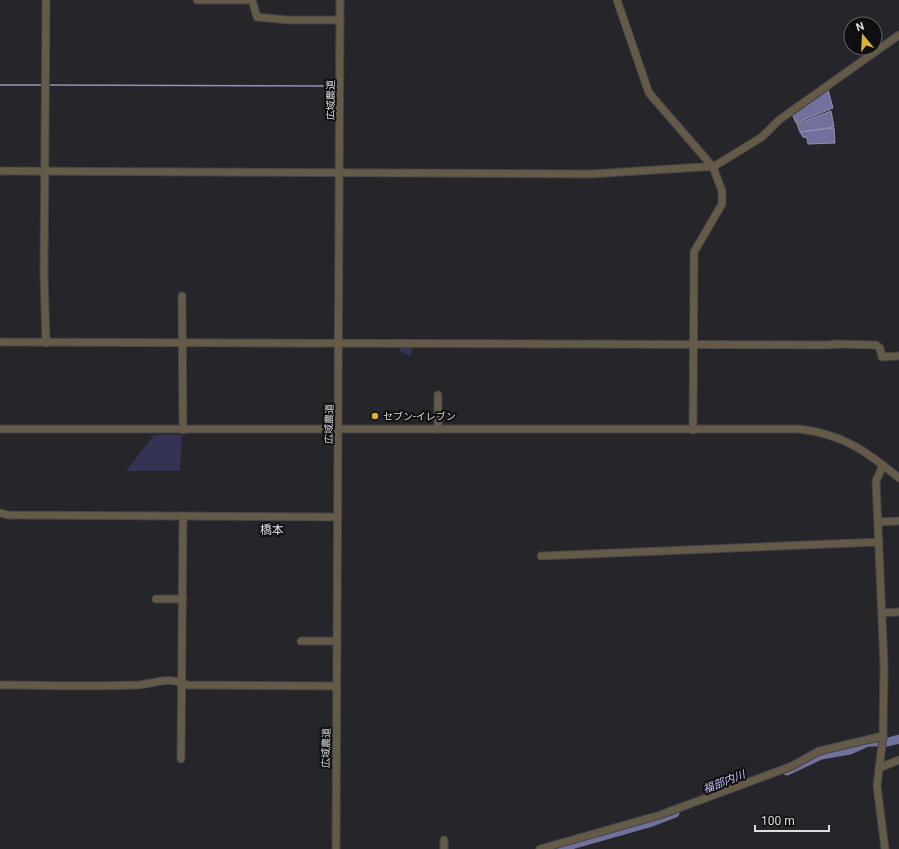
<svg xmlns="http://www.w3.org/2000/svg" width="899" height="849" viewBox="0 0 899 849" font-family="Roboto,'Noto Sans JP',sans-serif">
<rect width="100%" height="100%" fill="#26262a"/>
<g fill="#353354">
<path d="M399,346H414L410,356L400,351Z"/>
<path d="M154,435H182L180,471H126Z"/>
</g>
<g fill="#72719d" stroke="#9292b1">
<path d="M828,90L833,108L796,123L792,114Z"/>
<path d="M831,111L834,127L800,132L797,124Z"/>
<path d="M834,128L835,143L808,144L807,138L803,137L800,132Z"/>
</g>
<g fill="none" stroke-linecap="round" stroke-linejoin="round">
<g stroke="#9292b1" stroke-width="1.5">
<path d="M0,85H41"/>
<path d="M49,85L336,86"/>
</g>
<g stroke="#72719d" stroke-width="9">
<path d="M787,771L821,755L850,750L868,742H888L899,739"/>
<path d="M557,849L649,823L675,813"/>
</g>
<g stroke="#434347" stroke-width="9">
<g id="minor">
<path d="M46,0L44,274L46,343"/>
<path d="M197,0H252L257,17L288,20H340"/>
<path d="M617,0L649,93L713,167L722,191V204L694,252L693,430"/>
<path d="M0,171L591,174L702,167H713L762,137L779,120L899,35"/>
<path d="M182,296L183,430"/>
<path d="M0,342L828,345L836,344L876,345L880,348L882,357L899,356"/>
<path d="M438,395V429"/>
<path d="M0,429H799C843,434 866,451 899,478"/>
<path d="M883,465L876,481L884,665L883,736L877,786L885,849"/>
<path d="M0,513L8,515L338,517"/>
<path d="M878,522L899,521"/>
<path d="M541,556L879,542"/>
<path d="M156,599H183"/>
<path d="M882,613L899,612"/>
<path d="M301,641H337"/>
<path d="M0,685C46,685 92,687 138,685C160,683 165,676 188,685L336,686"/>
<path d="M181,759L183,516"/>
<path d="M879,768L899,760"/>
<path d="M444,840V849"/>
<path d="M336,849L340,0"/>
<path d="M540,849L660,815L792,766L819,751L883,736"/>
</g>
</g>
<use href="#minor" stroke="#635b48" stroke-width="7"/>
</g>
<circle fill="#ddb233" stroke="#0f0f11" stroke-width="1.5" cx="375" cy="416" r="4"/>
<g text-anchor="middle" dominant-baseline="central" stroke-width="4" stroke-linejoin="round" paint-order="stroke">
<g font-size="10" fill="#dedee1" stroke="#0f0f11">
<text transform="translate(330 100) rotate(-90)">広域農道</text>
<text transform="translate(329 424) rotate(-89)">広域農道</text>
<text transform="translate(326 748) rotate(-89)">広域農道</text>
</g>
<g font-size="10" fill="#dedee1" stroke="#0f0f11" text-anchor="start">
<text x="383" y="416">セブン-イレブン</text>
</g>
<g font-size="11" font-style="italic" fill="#c3c2fa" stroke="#0f0f11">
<text transform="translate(724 782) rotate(-21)">福部内川</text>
</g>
<g font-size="12" fill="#dedee1" stroke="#0f0f11">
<text x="272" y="530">橋本</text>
</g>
</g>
<g transform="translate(863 36) rotate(342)"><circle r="19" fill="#0f0f11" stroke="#626264"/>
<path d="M0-3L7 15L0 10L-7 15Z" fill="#ddb233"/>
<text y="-6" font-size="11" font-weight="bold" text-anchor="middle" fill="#dedee1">N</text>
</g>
<path d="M755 825v6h74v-6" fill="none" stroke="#dedee1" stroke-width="2"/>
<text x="761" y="825" font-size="12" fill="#dedee1" stroke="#0f0f11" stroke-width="3" paint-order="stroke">100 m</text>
</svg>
